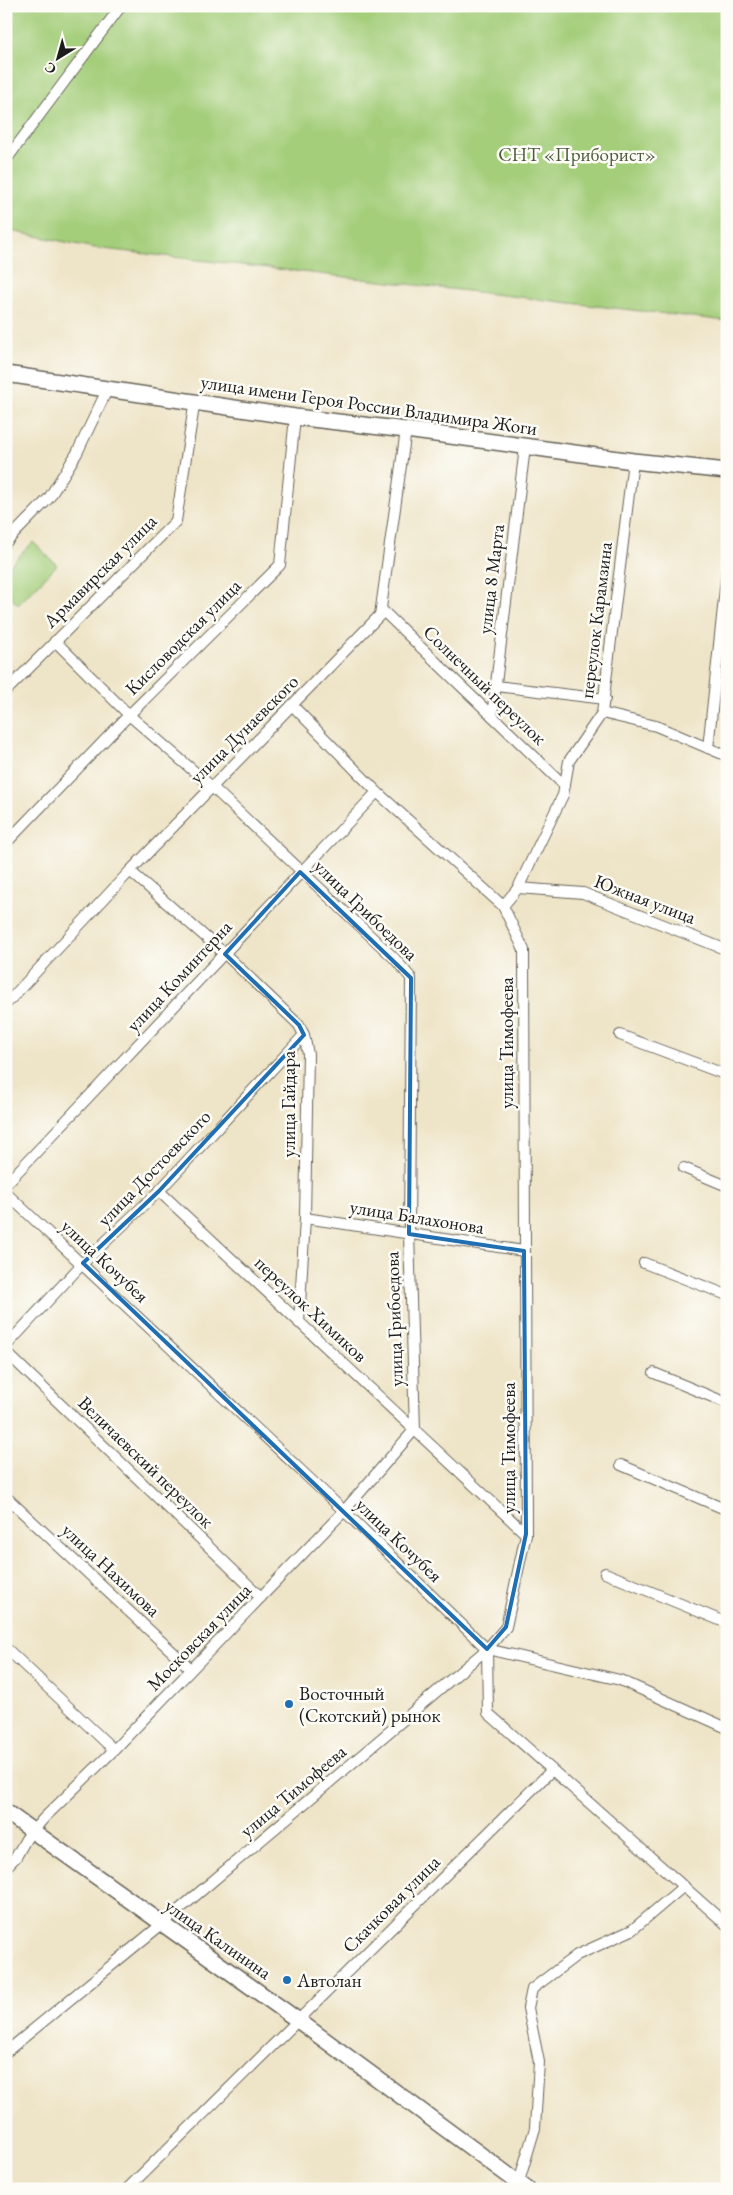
<svg xmlns="http://www.w3.org/2000/svg" width="733" height="2195" viewBox="0 0 733 2195" font-family="'EB Garamond',serif">
<rect width="100%" height="100%" fill="#fdfcf7"/>
<filter id="ink" filterUnits="userSpaceOnUse"><feTurbulence type="fractalNoise" baseFrequency=".02" numOctaves="2"/><feDisplacementMap in="SourceGraphic" scale="10" xChannelSelector="R" yChannelSelector="G"/><feConvolveMatrix kernelMatrix="1 2 1 2 8 2 1 2 1" color-interpolation-filters="sRGB"/></filter>
<filter id="wash" filterUnits="userSpaceOnUse"><feTurbulence type="fractalNoise" baseFrequency=".0096" numOctaves="4" result="noise"/><feDisplacementMap in="SourceGraphic" scale="20" xChannelSelector="R" yChannelSelector="G"/><feGaussianBlur stdDeviation="1.12" result="paint"/><feColorMatrix in="noise" values="0 0 0 0 0 0 0 0 0 0 0 0 0 0 0 0 0 1.4 0 .05"/><feComposite in="paint" operator="in"/></filter>
<g filter="url(#wash)">
<rect width="100%" height="100%" fill="#eee4c7"/>
<g fill="#a4ce7a" stroke="#60754b">
<path d="M6,6H727V321L95,248L6,230Z"/>
<path d="M33,542L57,565L18,605L6,593V569Z"/>
</g>
</g>
<g filter="url(#ink)">
<g fill="none" stroke-linecap="round" stroke-linejoin="round">
<g stroke="#666258" stroke-width="12">
<g id="street">
<path d="M6,160L121,6"/>
<path d="M6,542L49,498L77,453L108,388"/>
<path d="M381,609L565,786"/>
<path d="M496,686L605,699"/>
<path d="M6,691L176,521L195,400"/>
<path d="M602,713L656,726L727,756"/>
<path d="M492,716L525,447"/>
<path d="M708,748L727,570"/>
<path d="M6,843L129,715L280,565L295,417"/>
<path d="M130,871L225,954L299,1025L304,1035L308,1054L305,1218L299,1323"/>
<path d="M518,888L583,893L727,950"/>
<path d="M503,906L518,888L563,795L569,761L602,713L633,461"/>
<path d="M6,1004L130,871L380,615L406,430"/>
<path d="M620,1035L727,1075"/>
<path d="M684,1168L727,1186"/>
<path d="M6,1184L377,792"/>
<path d="M159,1191L526,1534"/>
<path d="M6,1193L344,1511L487,1649L488,1713L727,1925"/>
<path d="M305,1218L524,1251"/>
<path d="M644,1263L727,1295"/>
<path d="M6,1346L83,1263L159,1191L304,1035"/>
<path d="M6,1352L261,1597"/>
<path d="M654,1373L727,1403"/>
<path d="M621,1465L727,1510"/>
<path d="M6,1497L191,1669"/>
<path d="M605,1573L727,1623"/>
<path d="M6,1648L114,1750"/>
<path d="M487,1649L620,1680L727,1728"/>
<path d="M6,1867L16,1857L26,1839L44,1818L114,1750L261,1597L344,1511L415,1429L409,1234L411,978L395,959L211,786L129,715L55,641"/>
<path d="M6,2052L162,1924L487,1649L506,1627L526,1534L524,950L503,906L377,792L292,705"/>
<path d="M517,2188L535,2128L539,2062L528,2008L532,1989L577,1955L632,1930L684,1886"/>
<path d="M127,2189L551,1771"/>
</g>
</g>
<g stroke="#666258" stroke-width="18">
<g id="secondary">
<path d="M6,374L295,417L406,430L633,461L727,471"/>
<path d="M6,1812L299,2021L527,2189"/>
</g>
</g>
<use href="#street" stroke="#fff" stroke-width="10"/>
<use href="#secondary" stroke="#fff" stroke-width="15"/>
</g>
</g>
<path fill="none" stroke="#1f6fb2" stroke-width="4" stroke-linejoin="round" d="M300,872L411,978L409,1234L524,1251L526,1534L506,1627L487,1649L83,1263L159,1191L304,1035L299,1025L225,954Z"/>
<g fill="#1f6fb2" stroke="#fdfcf7" stroke-width="2">
<circle cx="289" cy="1704" r="5"/>
<circle cx="287" cy="1980" r="5"/>
</g>
<g text-anchor="middle" dominant-baseline="central" stroke-width="5" stroke-linejoin="round" paint-order="stroke">
<g font-size="19" fill="#4c5a3d" stroke="#fdfcf7">
<text x="577" y="154">СНТ «Приборист»</text>
</g>
<g font-size="19" fill="#1c1c1c" stroke="#fdfcf7">
<text transform="translate(369 405) rotate(8)">улица имени Героя России Владимира Жоги</text>
<text transform="translate(100 571) rotate(-45)">Армавирская улица</text>
<text transform="translate(491 579) rotate(-83)">улица 8 Марта</text>
<text transform="translate(596 620) rotate(-83)">переулок Карамзина</text>
<text transform="translate(183 637) rotate(-45)">Кисловодская улица</text>
<text transform="translate(485 685) rotate(44)">Солнечный переулок</text>
<text transform="translate(244 729) rotate(-45)">улица Дунаевского</text>
<text transform="translate(645 899) rotate(21)">Южная улица</text>
<text transform="translate(366 910) rotate(44)">улица Грибоедова</text>
<text transform="translate(179 976) rotate(-47)">улица Коминтерна</text>
<text transform="translate(506 1043) rotate(-90)">улица Тимофеева</text>
<text transform="translate(288 1104) rotate(-90)">улица Гайдара</text>
<text transform="translate(154 1168) rotate(-46)">улица Достоевского</text>
<text transform="translate(417 1217) rotate(9)">улица Балахонова</text>
<text transform="translate(105 1261) rotate(43)">улица Кочубея</text>
<text transform="translate(311 1309) rotate(43)">переулок Химиков</text>
<text transform="translate(394 1319) rotate(-92)">улица Грибоедова</text>
<text transform="translate(508 1448) rotate(-90)">улица Тимофеева</text>
<text transform="translate(146 1462) rotate(44)">Величаевский переулок</text>
<text transform="translate(399 1540) rotate(44)">улица Кочубея</text>
<text transform="translate(111 1570) rotate(43)">улица Нахимова</text>
<text transform="translate(199 1637) rotate(-46)">Московская улица</text>
<text transform="translate(293 1791) rotate(-40)">улица Тимофеева</text>
<text transform="translate(391 1904) rotate(-45)">Скачковая улица</text>
<text transform="translate(218 1939) rotate(35)">улица Калинина</text>
</g>
<g font-size="19" fill="#1c1c1c" stroke="#fdfcf7" text-anchor="start">
<text x="299" y="1693">Восточный<tspan x="299" dy="22">(Скотский) рынок</tspan></text>
<text x="297" y="1980">Автолан</text>
</g>
</g>
<rect width="733" height="2195" fill="none" stroke="#fdfcf7" stroke-width="25"/>
<g transform="translate(58 58) rotate(217)" stroke="#fdfcf7" stroke-width="4" paint-order="stroke">
<path d="M0-4L9 19L0 12L-9 19Z" fill="#1c1c1c"/>
<text y="-8" font-size="14" font-weight="bold" text-anchor="middle" fill="#1c1c1c">С</text>
</g>
</svg>
